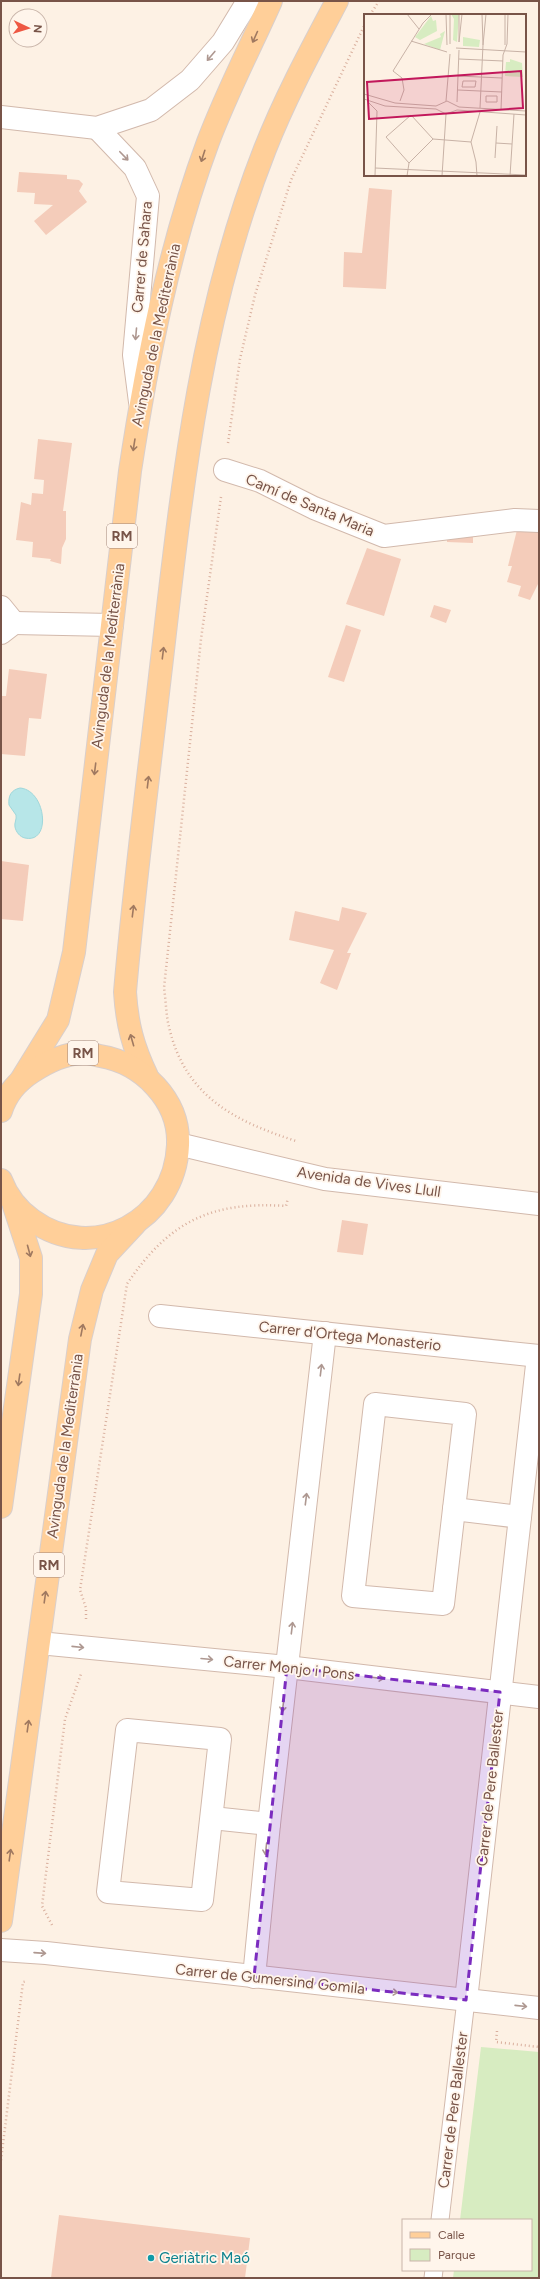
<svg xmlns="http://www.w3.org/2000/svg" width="540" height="2279" viewBox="0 0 540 2279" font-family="Figtree,sans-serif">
<rect width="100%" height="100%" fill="#fdf1e4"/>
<path fill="#d7ecc1" d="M481,2047L539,2052V2278H453L454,2270H531V2220H460Z"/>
<path fill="#b7e6e8" stroke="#9dd7db" d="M20,788C46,790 52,844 25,838C20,837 16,832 15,827C14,823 17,819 16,815L9,805C8,796 11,790 20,788Z"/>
<g fill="#f4ccba">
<path d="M19,172L67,175V179L79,180L83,184L79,191L87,202L46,235L34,221L53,205L34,204L35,193L17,192Z"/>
<path d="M369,188L392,190L386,289L343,287L344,252L362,253Z"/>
<path d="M38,439L72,443L63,511H66V539L62,548L61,564L50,561L51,559L32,557L33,542L16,540L21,502L31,505L32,493L43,494L44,480L34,479Z"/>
<path d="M473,527V543L447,542V529Z"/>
<path d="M517,530L539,531V582L530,600L518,596L521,586L507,582L512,566H508Z"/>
<path d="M367,548L401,559L384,616L346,604Z"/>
<path d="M434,605L451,610L446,623L430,617Z"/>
<path d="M346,625L361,630L344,682L328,677Z"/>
<path d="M9,669L47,674L41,719L29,718L25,756L1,754V696H6Z"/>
<path d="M1,861L29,865L23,921L1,919Z"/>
<path d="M342,907L367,913L347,953H351L337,990L320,983L334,950L289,940L295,911L339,921Z"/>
<path d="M342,1220L368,1224L363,1255L337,1252Z"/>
<path d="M59,2215L250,2238L245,2278H51Z"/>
</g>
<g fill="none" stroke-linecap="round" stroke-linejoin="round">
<g stroke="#d2b9ac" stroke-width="19">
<g id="service">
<path d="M440,2220L466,2000"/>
<path d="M433,2278L434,2270"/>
</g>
</g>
<g stroke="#d2b9ac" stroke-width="24">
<g id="minor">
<path d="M1,117L97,128L151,110L190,80L223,42L248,1"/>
<path d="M97,128L135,168L148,196L134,355L140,402"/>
<path d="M225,470L260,481L314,508L384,536L515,520L539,521"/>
<path d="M1,607L14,623L1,633"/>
<path d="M14,623L112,625"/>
<path d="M160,1316L539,1356"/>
<path d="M375,1404L465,1414L443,1604L353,1596Z"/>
<path d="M454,1509L520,1517"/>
<path d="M39,1643L287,1667L539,1697"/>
<path d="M127,1730L220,1739L202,1900L108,1892Z"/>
<path d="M212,1818L269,1824"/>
<path d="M1,1950L46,1953L539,2008"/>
<path d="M254,1977L269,1824L325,1333"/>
<path d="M466,2000L538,1356"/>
</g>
</g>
<g stroke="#d2b9ac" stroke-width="24">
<path id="tertiary" d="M178,1144L325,1179L539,1204"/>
</g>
<g stroke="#d9cfcc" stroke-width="24">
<g id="primary">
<path d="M147,1076C133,1047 127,1024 125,992C134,886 148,781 160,676C181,496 198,319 265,149C285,98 311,50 337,1"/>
<path d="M21,1080L58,1020L74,952L130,471C147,360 169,247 208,142C226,94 250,48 271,1"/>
<path d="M1,1111C6,1095 18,1081 32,1072C47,1062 63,1054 82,1053C88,1052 94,1055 100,1056C142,1063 180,1100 178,1145C175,1220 94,1265 32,1220C18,1210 7,1196 1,1180"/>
<path d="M1,1507L31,1294V1258L14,1206"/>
<path d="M1,1921L80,1339L92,1290L107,1254L135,1224"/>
</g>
</g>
<g stroke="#d9af9d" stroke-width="2.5" stroke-dasharray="1 3" stroke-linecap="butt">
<path d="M370,15L379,1"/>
<path d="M228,443L240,359L255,295L291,180L365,24"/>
<path d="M221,497L201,639L164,988C166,1001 166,1015 169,1027C185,1096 234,1121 296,1141V1143"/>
<path d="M86,1619V1608L80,1590L127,1284C169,1221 212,1201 286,1206L288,1198"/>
<path d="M52,1925L42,1906L65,1719L81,1674"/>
<path d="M497,2031L496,2042L539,2047"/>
<path d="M1,2160L23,1982L27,1981"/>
</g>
<use href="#service" stroke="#fff" stroke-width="17"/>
<use href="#minor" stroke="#fff" stroke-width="22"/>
<use href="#tertiary" stroke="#fff" stroke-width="22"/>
<use href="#primary" stroke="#ffcf99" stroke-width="22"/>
</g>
<defs><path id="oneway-shaft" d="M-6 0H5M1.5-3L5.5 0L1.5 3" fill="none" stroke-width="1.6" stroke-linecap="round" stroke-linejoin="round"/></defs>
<g stroke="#a07960">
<use href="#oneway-shaft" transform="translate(255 37) rotate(114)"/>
<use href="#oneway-shaft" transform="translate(203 156) rotate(108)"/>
<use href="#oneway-shaft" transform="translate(134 445) rotate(99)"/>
<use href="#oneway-shaft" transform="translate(163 653) rotate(-83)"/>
<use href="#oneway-shaft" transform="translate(95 769) rotate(97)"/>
<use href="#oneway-shaft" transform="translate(148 782) rotate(-83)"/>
<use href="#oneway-shaft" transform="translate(133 911) rotate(-83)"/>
<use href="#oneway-shaft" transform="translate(132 1040) rotate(-106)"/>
<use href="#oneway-shaft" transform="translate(29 1251) rotate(75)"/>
<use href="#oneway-shaft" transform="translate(82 1330) rotate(-79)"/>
<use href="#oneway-shaft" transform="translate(19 1380) rotate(98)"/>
<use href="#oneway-shaft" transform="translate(45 1597) rotate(-82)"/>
<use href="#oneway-shaft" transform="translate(28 1726) rotate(-82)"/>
<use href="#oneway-shaft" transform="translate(10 1855) rotate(-82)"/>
</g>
<g stroke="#ae9891">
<use href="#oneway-shaft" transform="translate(211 56) rotate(130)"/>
<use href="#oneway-shaft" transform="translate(124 156) rotate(46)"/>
<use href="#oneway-shaft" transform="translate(136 334) rotate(95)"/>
<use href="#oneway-shaft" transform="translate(321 1370) rotate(-83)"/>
<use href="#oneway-shaft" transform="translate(306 1499) rotate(-83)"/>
<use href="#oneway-shaft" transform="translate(292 1628) rotate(-83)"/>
<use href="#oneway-shaft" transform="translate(78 1647) rotate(6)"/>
<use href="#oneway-shaft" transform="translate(207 1659) rotate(5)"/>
<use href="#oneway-shaft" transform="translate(378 1678) rotate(7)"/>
<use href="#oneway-shaft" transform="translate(283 1706) rotate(97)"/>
<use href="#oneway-shaft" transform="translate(266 1849) rotate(96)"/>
<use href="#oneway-shaft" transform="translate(40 1953) rotate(4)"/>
<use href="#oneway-shaft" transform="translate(392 1992) rotate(6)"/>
<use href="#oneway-shaft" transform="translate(521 2006) rotate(6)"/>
</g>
<path fill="#7b2cbf" fill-opacity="0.2" stroke="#7b2cbf" stroke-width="3" stroke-dasharray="8 5" stroke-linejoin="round" d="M287,1667L500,1692L466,2000L254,1977Z"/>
<circle fill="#0f9aa8" stroke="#fff5eb" stroke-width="1.5" cx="151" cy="2258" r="4"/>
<g text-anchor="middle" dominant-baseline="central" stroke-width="3.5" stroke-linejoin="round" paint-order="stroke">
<g fill="#fff5eb" stroke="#a08479" stroke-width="1">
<rect x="107" y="524" width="30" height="24" rx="3"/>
<rect x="68" y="1041" width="30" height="24" rx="3"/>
<rect x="34" y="1553" width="30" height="24" rx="3"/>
</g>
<g font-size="14" font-weight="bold" fill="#785448">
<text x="122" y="536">RM</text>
<text x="83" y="1053">RM</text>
<text x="49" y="1565">RM</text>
</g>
<g font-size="15" fill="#785448" stroke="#fff5eb">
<text transform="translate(142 257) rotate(-85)">Carrer de Sahara</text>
<text transform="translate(156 335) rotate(-78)">Avinguda de la Mediterrània</text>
<text transform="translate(310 505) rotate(23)">Camí de Santa Maria</text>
<text transform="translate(108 656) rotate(-83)">Avinguda de la Mediterrània</text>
<text transform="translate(369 1182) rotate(8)">Avenida de Vives Llull</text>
<text transform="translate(350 1336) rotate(6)">Carrer d'Ortega Monasterio</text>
<text transform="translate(65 1446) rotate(-82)">Avinguda de la Mediterrània</text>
<text transform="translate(289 1668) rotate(6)">Carrer Monjo i Pons</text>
<text transform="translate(490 1788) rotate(-84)">Carrer de Pere Ballester</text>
<text transform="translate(270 1979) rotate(6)">Carrer de Gumersind Gomila</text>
<text transform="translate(453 2110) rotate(-83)">Carrer de Pere Ballester</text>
</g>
<g font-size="15" fill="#0d838f" stroke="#fff5eb" text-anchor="start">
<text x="159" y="2258">Geriàtric Maó</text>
</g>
</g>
<g transform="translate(364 14)">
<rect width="162" height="162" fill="#fdf1e4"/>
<path d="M87,0H95L93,28L89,26L90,5ZM67,2L69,7L72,6L73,17L56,26L51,23ZM81,17L76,36L60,30L77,23L76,20ZM99,23L116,26L115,33L99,32ZM146,45L158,49L159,63L141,62L142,48H146Z" fill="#d7ecc1"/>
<path fill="none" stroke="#c8b2a6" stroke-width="1" d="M43,0L55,15M82,0L83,31M86,0V30M95,0V28L98,0M118,0L119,31L122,0M141,0V31M47,27L83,38M92,34L162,38M95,45L139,47M94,62L138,64M99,67H112L111,73H98ZM94,76L138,78M0,80L31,89L72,92L83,87L95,93L162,97M122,82H133V88H122ZM0,85L21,92L72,95L82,100L93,96L162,101M3,87L13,97L11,162M36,87L40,76L38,64L29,57L59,9L68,0M82,87L86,40M93,88L95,36M116,94L119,31M137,96L139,41L143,30L144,0M69,125L107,128M132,129L148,130M131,144L133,112M11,154L162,161M43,162L45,149L69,125L47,101L22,123L45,149M78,162L82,100M113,162L112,148L107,128L116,98M146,162L150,100"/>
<path fill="#c2185b" fill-opacity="0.15" stroke="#c2185b" stroke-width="2" d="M157,57L159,94L5,105L3,68Z"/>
<rect width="162" height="162" fill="none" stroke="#785448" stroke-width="2"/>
</g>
<rect width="540" height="2279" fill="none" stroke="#785448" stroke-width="4"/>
<rect x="402" y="2219" width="130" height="52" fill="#fff5eb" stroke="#c9b5aa"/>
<rect x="410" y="2232" width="20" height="6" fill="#ffcf99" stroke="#c9b5aa"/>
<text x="438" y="2239" font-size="12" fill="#785448">Calle</text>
<rect x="410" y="2249" width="20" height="12" fill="#d7ecc1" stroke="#c9b5aa"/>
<text x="438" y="2259" font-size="12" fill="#785448">Parque</text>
<g transform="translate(28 28) rotate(94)"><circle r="19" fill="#fff5eb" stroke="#c9b5aa"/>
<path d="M0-3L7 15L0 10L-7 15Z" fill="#ee5843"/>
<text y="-6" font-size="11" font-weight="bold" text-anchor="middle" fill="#785448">N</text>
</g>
</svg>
